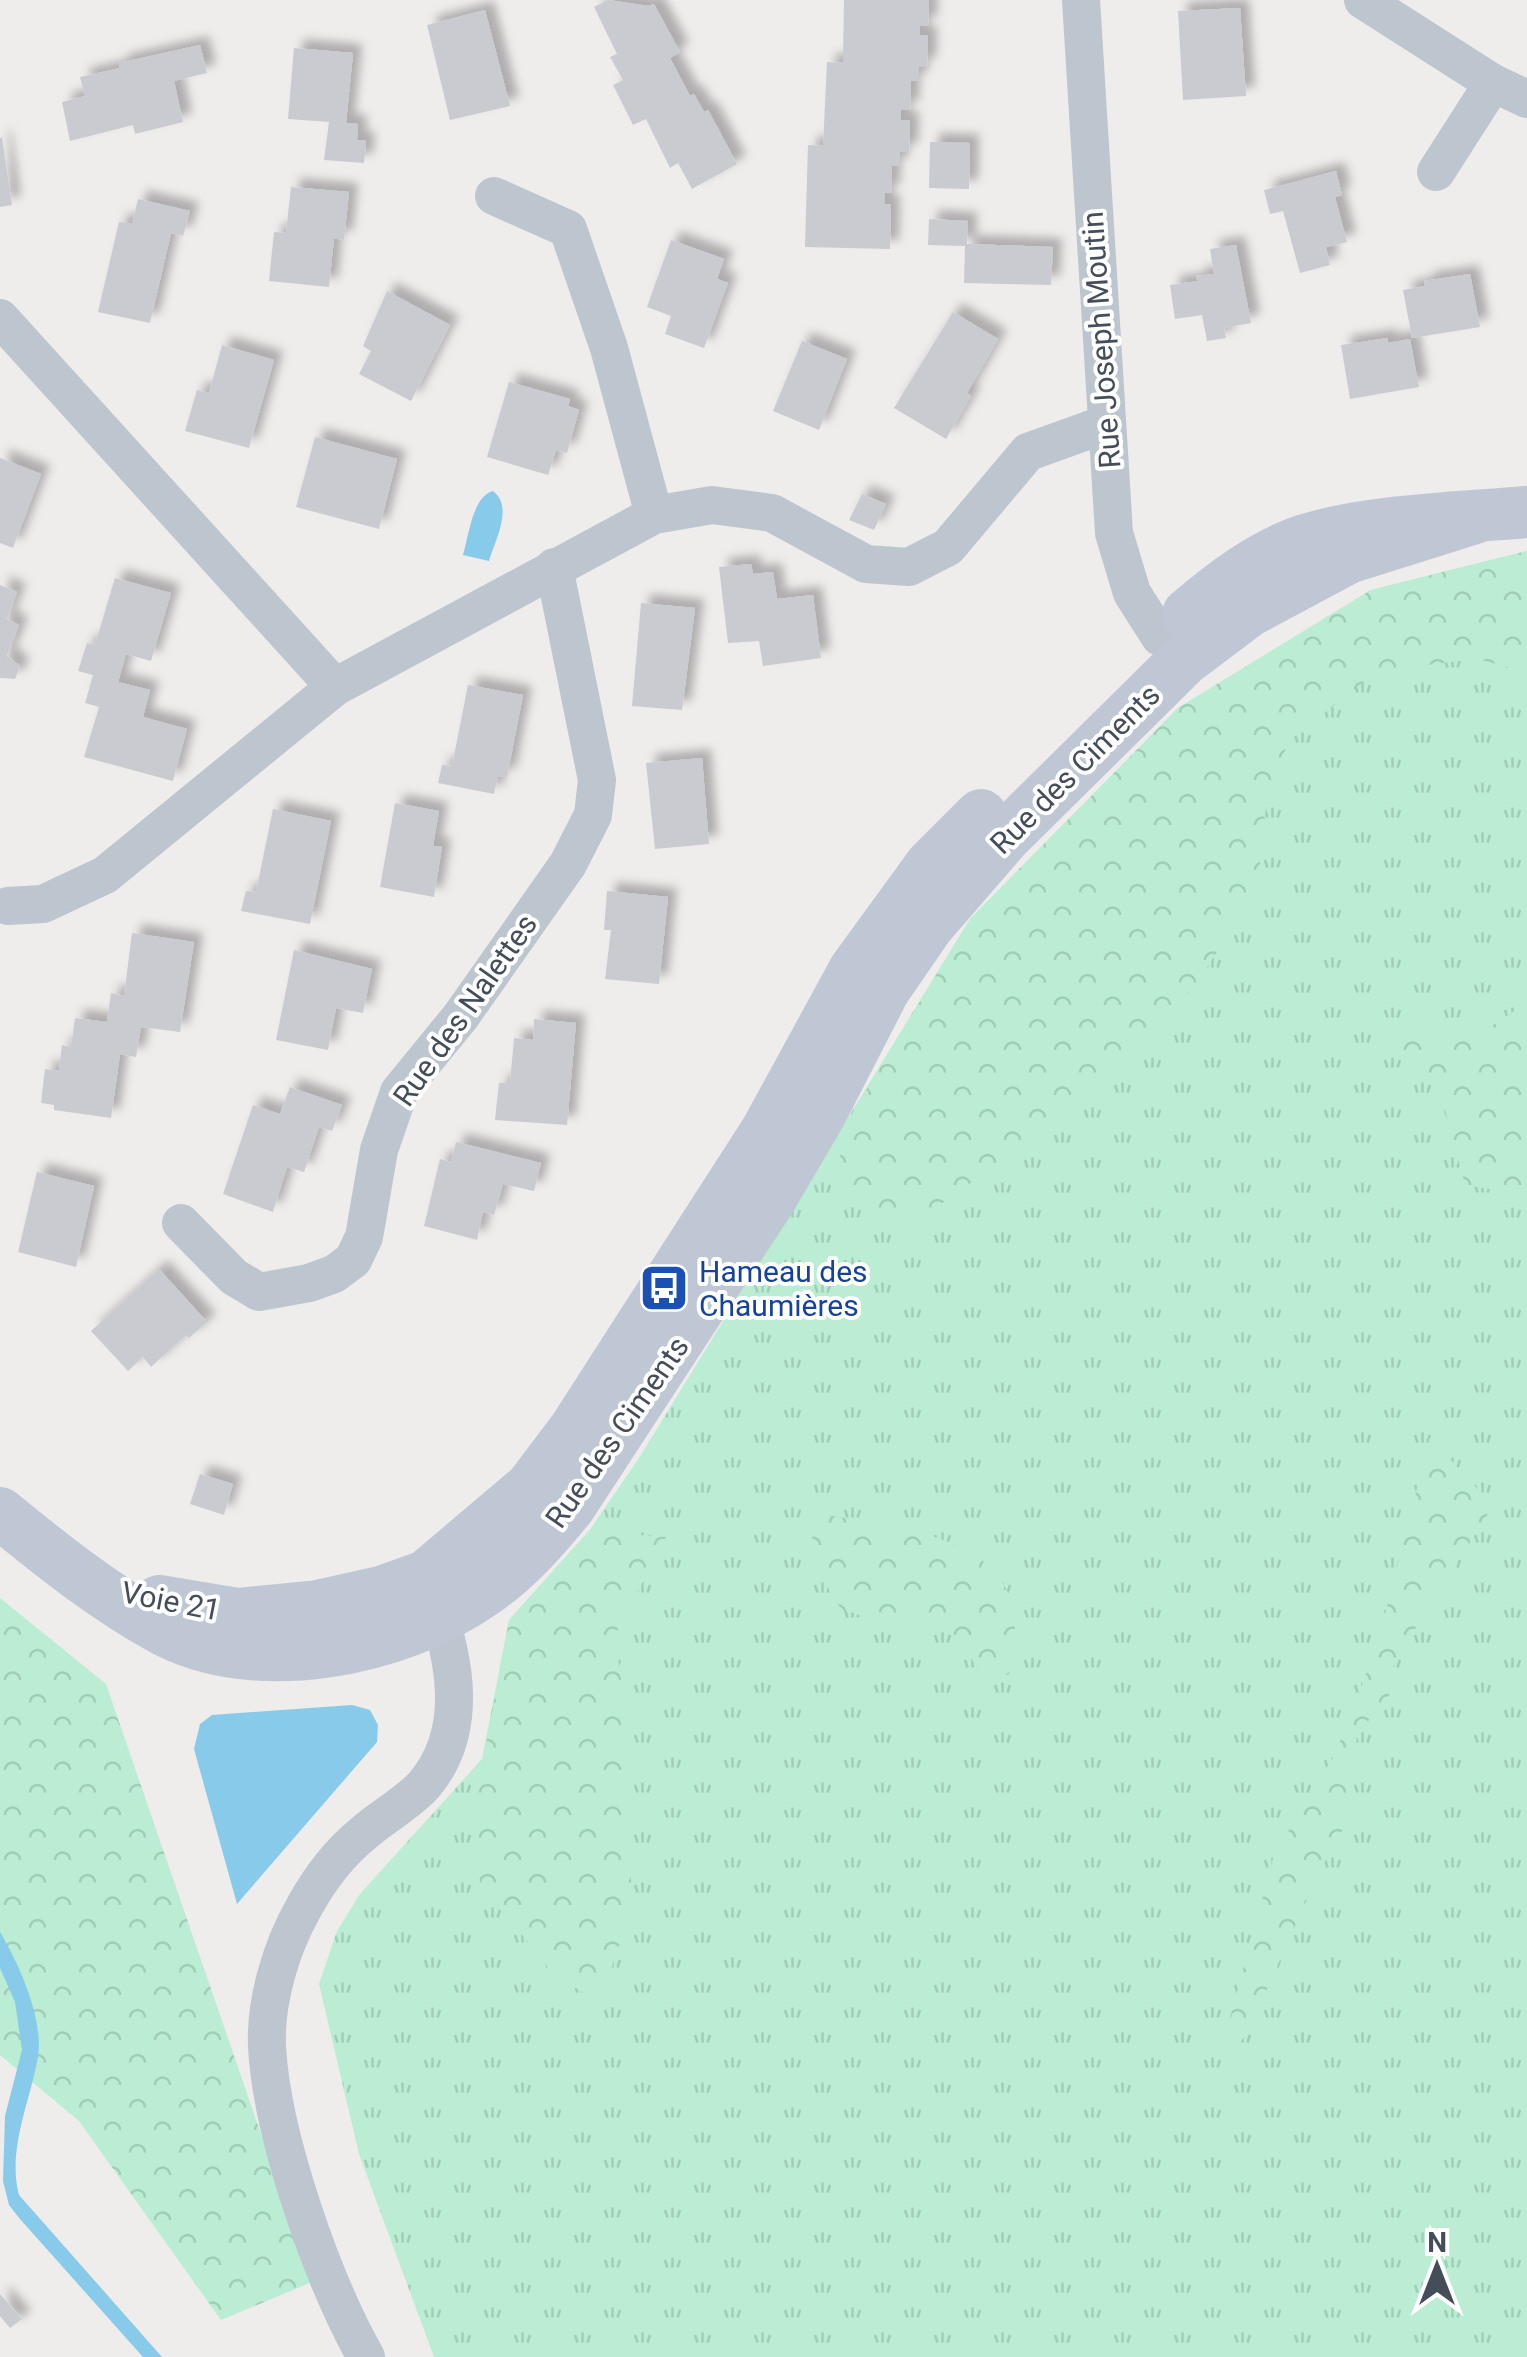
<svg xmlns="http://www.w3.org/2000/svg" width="1527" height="2357" viewBox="0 0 1527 2357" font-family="Roboto,sans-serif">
<defs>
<pattern id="grass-tufts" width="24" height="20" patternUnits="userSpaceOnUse" patternTransform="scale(2.5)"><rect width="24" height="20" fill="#baedd3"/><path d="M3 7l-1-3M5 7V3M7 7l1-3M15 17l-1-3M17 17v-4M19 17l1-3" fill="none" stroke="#a1cdb7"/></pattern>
<pattern id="forest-crowns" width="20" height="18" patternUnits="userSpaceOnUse" patternTransform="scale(2.5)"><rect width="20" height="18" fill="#baedd3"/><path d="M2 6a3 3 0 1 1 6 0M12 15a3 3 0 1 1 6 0" fill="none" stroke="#a1cdb7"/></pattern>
<filter id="shadow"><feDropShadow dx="9" dy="-9" stdDeviation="5" flood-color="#0004"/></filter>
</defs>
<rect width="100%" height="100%" fill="#efecec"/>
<path fill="url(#grass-tufts)" d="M1527,551V2357H434L359,2154L319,1984L337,1931L360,1894L482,1759L509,1620L589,1531L639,1458L970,919L1178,708L1371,590Z"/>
<g fill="url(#forest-crowns)">
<path d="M1527,551V672L1477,659L1377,671L1288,742L1266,806L1257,891L1194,987L1011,1154L923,1217L876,1224L837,1181L844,1127L970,919L1178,708L1371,590Z"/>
<path d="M1523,1005L1527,1006V1195H1524L1465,1185L1440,1092L1383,1029L1478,1035Z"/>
<path d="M1430,1437L1493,1506L1394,1662L1390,1694L1357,1735L1349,1818L1316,1878L1248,2032L1236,2047L1223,2044L1274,1855L1335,1754L1377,1646Z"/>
<path d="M826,1515C895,1528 1014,1534 1015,1627C1016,1642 1011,1659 1009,1674L987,1682L957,1637L924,1617L885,1623L841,1609L815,1566L812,1535Z"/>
<path d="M589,1531L666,1537L615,1635L625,1711V1814L633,1902L600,2003L553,1974L480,1882L471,1827L509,1620Z"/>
<path d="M0,1598L106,1684L312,2282L221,2320L79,2121L0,2055Z"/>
</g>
<g fill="#88cae9">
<path d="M493,491C514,507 495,540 489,561L463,555C469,534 473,496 493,491Z"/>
<path d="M352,1705L370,1710L378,1725L377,1742L237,1904L194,1749L200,1724L212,1715Z"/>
<path d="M0,1932C19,1964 44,2019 38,2057C30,2102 7,2150 19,2195L162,2357H143L20,2219L9,2205L3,2181L5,2116L22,2050L15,2002L0,1968Z"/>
</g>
<g fill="#c9cbd1" filter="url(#shadow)">
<path d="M608,0L649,6L654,4L680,52L670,58L690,96L694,94L704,112L708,110L737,164L692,189L678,163L670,168L646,119L633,125L613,85L623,80L610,57L617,54L594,7Z"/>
<path d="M844,0H929L928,26L920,25V35H928L927,67H919V81H911L910,110H901V120H910L909,152H900V166L892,165L891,193H885L884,204H891L890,249L805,247L808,145L823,146L827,62L843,63Z"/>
<path d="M1240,8L1246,96L1183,100L1178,11Z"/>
<path d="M485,10L510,106L450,120L427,25Z"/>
<path d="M200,45L207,73L174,81L183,122L135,134L133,125L70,141L62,102L85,96L80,77L120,68L119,63Z"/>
<path d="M294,48L353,53L346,123L358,124L357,140L366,141L364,163L324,160L329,122L288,119Z"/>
<path d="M2,137L12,205L0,207V138Z"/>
<path d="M930,142L970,143L969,189L929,188Z"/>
<path d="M1336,171L1342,195L1335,197L1347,242L1326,247L1330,265L1300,273L1283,211L1270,214L1264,190Z"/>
<path d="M291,187L349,192L344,240L334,238L329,287L269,281L274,232L286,233Z"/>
<path d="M138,199L190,211L183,236L171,233L150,323L98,312L119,222L132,224Z"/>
<path d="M929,219L968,221L967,244L1053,247L1051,285L964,283L965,246L928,245Z"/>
<path d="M671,240L724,259L717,279L728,283L704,348L665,334L671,316L647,307Z"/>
<path d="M1236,245L1251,323L1224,328L1226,338L1207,341L1202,315L1175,319L1170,285L1198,281L1196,276L1214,274L1210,249Z"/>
<path d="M1470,274L1480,327L1412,338L1403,290L1425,286L1424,281Z"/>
<path d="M387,291L450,325L411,401L359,374L371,351L363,346Z"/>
<path d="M953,312L998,339L967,393L971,396L946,439L894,408Z"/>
<path d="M1388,338V343L1410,339L1419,387L1350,399L1341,345Z"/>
<path d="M802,341L847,359L819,430L773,411Z"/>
<path d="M222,345L274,360L249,448L185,431L197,390L209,393Z"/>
<path d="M509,382L570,399L568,406L579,410L567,453L556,450L548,475L487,457Z"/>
<path d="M315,437L397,459L379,529L296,507Z"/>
<path d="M0,458L41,474L13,548L0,543Z"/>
<path d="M862,494L886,504L874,530L849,520Z"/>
<path d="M751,564L753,574L773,572L777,599L813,595L821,658L763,666L759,641L728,643L719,567Z"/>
<path d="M115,578L171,593L151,661L126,654L118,682L150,690L143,717L187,729L173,781L84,757L99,707L85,703L93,675L78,671L87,643L95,645Z"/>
<path d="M0,585L17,592L7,619L19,625L7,656L20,666L15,679L0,678Z"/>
<path d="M641,603L695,608L682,710L632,706Z"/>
<path d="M468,685L523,695L507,777L498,776L494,794L438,783L442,765L452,766Z"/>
<path d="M702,758L709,844L655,849L646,763Z"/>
<path d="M395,803L439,811L433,846L442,847L434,897L380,887Z"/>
<path d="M273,809L331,821L310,924L241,911L246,891L256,892Z"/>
<path d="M607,891L668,897L659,984L605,979L611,930H604Z"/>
<path d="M132,933L194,942L180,1032L141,1027L136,1057L120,1054L111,1118L54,1110V1105L41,1103L45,1069L59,1071L62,1045L71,1047L75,1018L107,1022L111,993L124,996Z"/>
<path d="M294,950L372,969L363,1013L336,1008L328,1050L276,1040Z"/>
<path d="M534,1019L576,1023L567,1125L495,1120L499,1083H510L514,1038L533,1040Z"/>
<path d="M290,1087L342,1105L332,1131L319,1127L304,1172L287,1167L273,1212L223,1194L253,1105L280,1114Z"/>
<path d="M456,1142L541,1163L534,1191L503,1184L494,1215L483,1212L477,1240L424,1226L440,1159L451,1162Z"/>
<path d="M37,1172L94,1186L76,1267L18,1252Z"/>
<path d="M159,1269L207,1322L189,1338L186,1335L151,1367L143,1357L128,1371L91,1331Z"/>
<path d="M200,1474L233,1484L224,1515L190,1504Z"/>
<path d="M0,2294L22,2319L10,2328L0,2316Z"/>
</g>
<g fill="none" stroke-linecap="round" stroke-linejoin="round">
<g stroke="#bdc5ce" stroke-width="38">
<path d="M1081,0L1114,533L1132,593L1160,637"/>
<path d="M1363,0L1493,83L1436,172"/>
<path d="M1493,83L1527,99"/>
<path d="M494,196L568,229L609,348L654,515"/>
<path d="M0,318L335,687"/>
<path d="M8,906L43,904L105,875L335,687L654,515L712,505L772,513L866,564L909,567L948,547L1028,452L1106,424"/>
<path d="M181,1223L234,1277L259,1292L309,1283L334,1274L353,1260L364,1237L379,1150L399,1092L461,1016L568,864L593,815L597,780L554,567"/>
<path d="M366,2357C322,2279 272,2136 267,2047C265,2001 281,1948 303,1909C318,1881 340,1852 365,1832C383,1816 408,1803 424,1785C470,1731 455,1658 433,1597"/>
</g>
<g stroke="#bfc7d5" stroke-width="52">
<path d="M1188,614C1222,585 1262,554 1305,540C1370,520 1458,518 1527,512"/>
<path d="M0,1513C51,1555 104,1597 162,1629C255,1680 399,1651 483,1592C517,1569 544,1538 570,1506L771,1198L822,1111L884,990L928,926L1005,837L1184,660L1249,611L1348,558L1475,518"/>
<path d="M159,1601L237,1614L318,1606L381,1592L426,1576L531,1487L574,1430L767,1130L855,969L930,866L981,815"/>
</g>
</g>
<defs>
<g id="bus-square" transform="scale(2.5)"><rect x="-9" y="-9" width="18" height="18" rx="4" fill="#1a4fb4" stroke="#fff"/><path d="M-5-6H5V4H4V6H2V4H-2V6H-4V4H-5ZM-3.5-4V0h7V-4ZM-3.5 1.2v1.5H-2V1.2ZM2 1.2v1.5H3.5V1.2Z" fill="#fff"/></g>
</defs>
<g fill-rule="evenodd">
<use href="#bus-square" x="664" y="1288"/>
</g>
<g text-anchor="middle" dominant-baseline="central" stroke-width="8" stroke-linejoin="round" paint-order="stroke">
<g font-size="30" fill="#454d59" stroke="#fff">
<text transform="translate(1101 340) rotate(-94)">Rue Joseph Moutin</text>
<text transform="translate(1075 769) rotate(-45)">Rue des Ciments</text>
<text transform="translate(465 1010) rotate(-55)">Rue des Nalettes</text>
<text transform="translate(617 1432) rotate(-55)">Rue des Ciments</text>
<text transform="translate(171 1601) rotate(11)">Voie 21</text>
</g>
<g font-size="30" fill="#164399" stroke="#fff" text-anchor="start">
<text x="699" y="1271">Hameau des<tspan x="699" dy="34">Chaumières</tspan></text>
</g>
</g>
<g transform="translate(1437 2267)" stroke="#ffffff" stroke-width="8" paint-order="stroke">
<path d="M0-8L18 38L0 25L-18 38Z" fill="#454d59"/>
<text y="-15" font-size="28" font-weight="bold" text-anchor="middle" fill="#454d59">N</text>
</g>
</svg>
